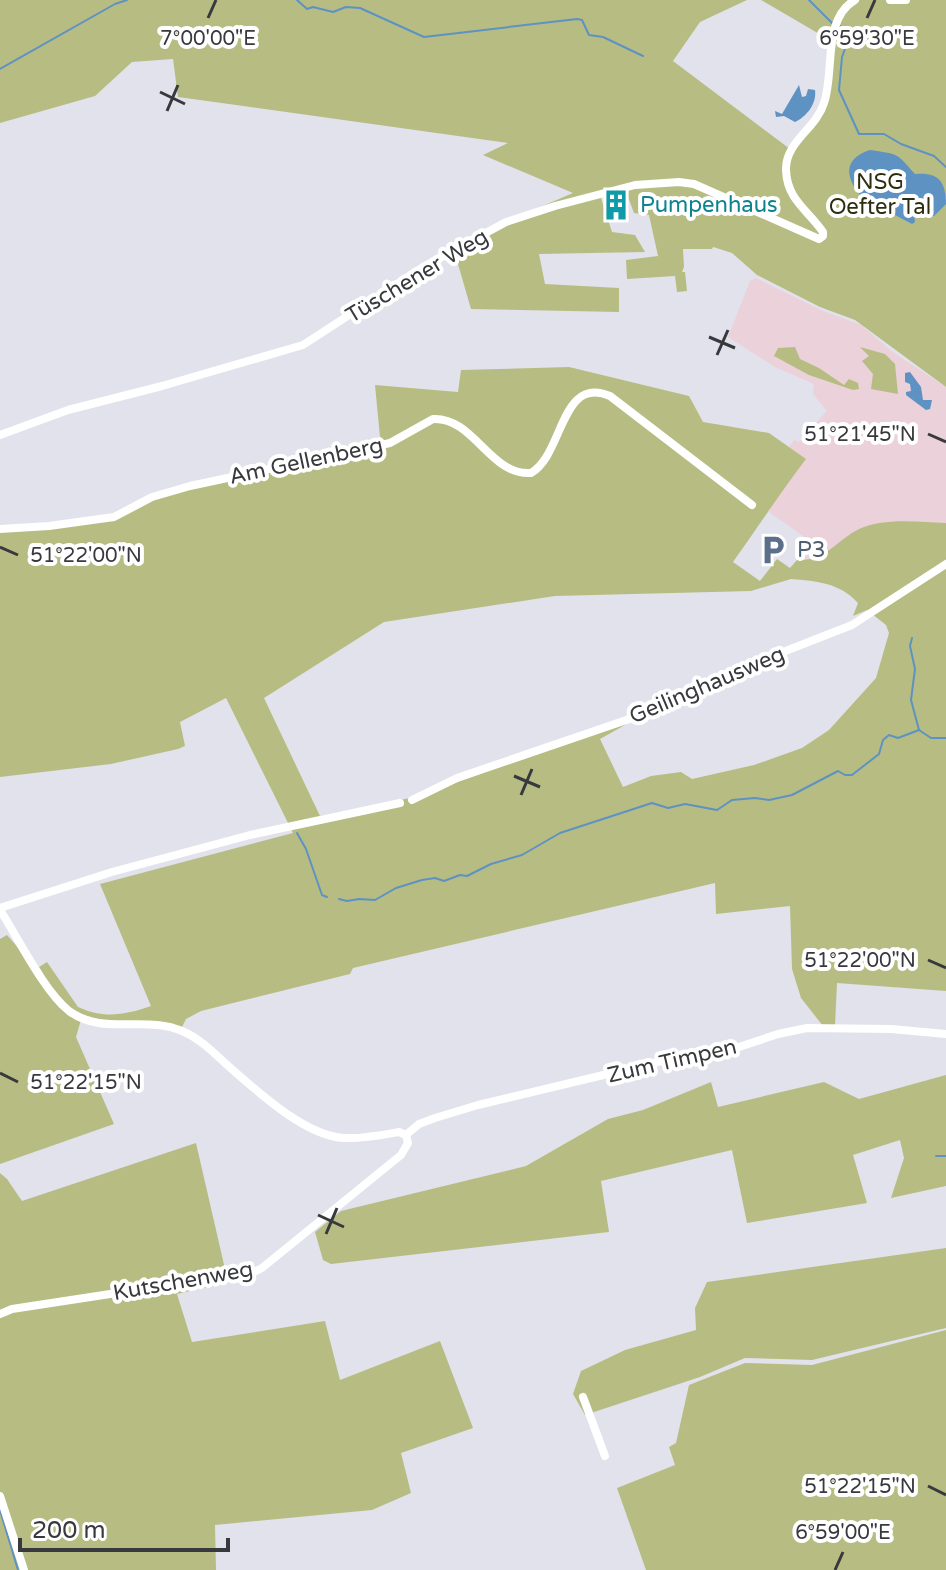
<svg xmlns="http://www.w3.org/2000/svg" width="946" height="1570" viewBox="0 0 946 1570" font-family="'Varela Round',sans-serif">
<rect width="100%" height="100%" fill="#e1e2ec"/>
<path fill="#ebd1d9" d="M756,278L823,311L861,325L894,353L946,387V523L896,522L841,544L818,557L797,560L810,541L769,512L773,501L805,460L789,447L794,440L799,442L827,411L813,394L814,384L775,367L728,337L750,281Z"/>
<g fill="#b7bd82" fill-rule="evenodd">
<path d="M0,0H747L700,22L673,61L790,149L819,114L833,42L761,0H946V387L855,320L820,307L757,275L732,253L713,247L712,249H683L684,267L682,272H685L687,291L677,292L675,276L627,279L626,260L658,256L649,215L634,213L624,186L599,192L612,232L635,235L645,252L539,254L545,284L619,288V312L471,309L453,247L493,227L573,193L483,155L508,143L178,97L173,59L132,62L95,96L0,123Z"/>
<path d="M795,347L800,359L819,368L844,385L849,379L858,383L859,389L853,390L809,375L774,356L778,348Z"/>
<path d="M860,347L885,354L895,364L898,394L871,389L873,374L862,361L869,356Z"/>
<path d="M569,367L689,396L703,422L769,433L806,459C780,493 758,527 733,562L760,581L777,559L790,568L797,560C829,561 839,536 864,527C888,518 920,522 946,523V991L837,983L835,1026H823L801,998L792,969L790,906L716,914L715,883L353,968L350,974L201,1011L186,1019L182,1027C142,1016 98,1032 63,1002C53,994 46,978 39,967L47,962L78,1007C104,1019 125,1015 151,1006L100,884L293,833L226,698L180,722L185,746L178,749L111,764L0,777V530L99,521L151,499L380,437L375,385L458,392L461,370ZM791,579C817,581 840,583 858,603L853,616L867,610L886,625L889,633L876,678L829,730L802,748L754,765L692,779L681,772L651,776L623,787L600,739L625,725L629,718L420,796L320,816L264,698L384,622L555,596L751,591Z"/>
<path d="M7,935L81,1020L76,1037L114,1124L0,1164V939Z"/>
<path d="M946,1075V1186L891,1198L904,1158L900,1140L853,1155L867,1203L747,1223L732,1150L601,1181L609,1232L331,1264L323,1260L315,1232L341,1211L526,1166L608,1119L643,1110L711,1082L718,1107L824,1082L859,1099Z"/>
<path d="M196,1143L228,1282L177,1294L192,1342L325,1321L340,1380L440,1341L473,1428L401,1453L411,1493L372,1510L215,1525L216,1570H0V1173L7,1179L22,1201Z"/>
<path d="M946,1248V1328L812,1360L745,1358L700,1377L585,1415L573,1394L581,1371L625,1350L696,1330L695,1308L707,1282Z"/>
<path d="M946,1330V1570H646L617,1488L675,1465L669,1447L676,1443L689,1385L745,1363L812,1365Z"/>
</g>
<g fill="#5d92c3">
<path d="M799,85L802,97L806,96L808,89L815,90C817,104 806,117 795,122L784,116L776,117L775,111L782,114Z"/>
<path d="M870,150C901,155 895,152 915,174C938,172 946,181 946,204L934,216H929L917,209L914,212L915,222L912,224L874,204L871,196L863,198C846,180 841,159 870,150Z"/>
<path d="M910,372L921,387L923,400H932L930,409L926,410L906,395V392L911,391L910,384L905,382V373Z"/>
</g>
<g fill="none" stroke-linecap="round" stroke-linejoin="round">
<g stroke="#5d92c3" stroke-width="2">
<path d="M297,0L307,9L313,7L333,12L346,7L360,8L424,37L577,19L582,20L589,35L603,37L643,56"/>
<path d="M809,0L833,24"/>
<path d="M840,26L849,31L850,35L842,57L839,90L859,134H884L901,144L934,156L946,167"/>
<path d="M0,69L115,4L127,0"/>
<path d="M912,638L910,646L915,669L911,700L919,730"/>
<path d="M297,833L306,849L322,895L327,897"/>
<path d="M339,899L347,901L359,899L375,900L396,888L422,880L435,878L444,881L460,875L467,876L491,864L522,855L560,833L652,803L668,808L685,804L717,810L732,800L755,798L769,800L792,795L838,771L845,775H852L879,754L883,740L889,735L898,738L919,730L931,738H946"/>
<path d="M936,1156H946"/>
<path d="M0,1510L18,1570"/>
</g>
<g stroke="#fff" stroke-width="8">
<path d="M890,0H906"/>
<path d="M0,435L68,410L162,386L303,345L423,267L506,222L555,206L635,185L679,182L694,184L819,239L823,236V232C808,210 787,200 786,170C785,142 816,129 824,103C835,71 822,19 855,0"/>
<path d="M0,529L49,526L114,517L152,497L190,486L390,443L433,419C474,417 490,476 531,473C564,454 560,375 610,396L752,505"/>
<path d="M412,800L457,778L682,701L788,650L852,625L946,564"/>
<path d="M0,908L112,872L250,835L400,803"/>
<path d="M0,910C18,938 44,991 69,1011C102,1036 147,1015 182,1031C199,1038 213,1052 226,1064C255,1089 304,1136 344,1138C361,1139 382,1135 399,1132L406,1135"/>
<path d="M406,1135L419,1124L435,1118L478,1105L666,1060L736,1048L778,1034L807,1028L891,1029L946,1034"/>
<path d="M0,1314L12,1309L254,1272L262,1268L401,1155L408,1143L406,1135"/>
<path d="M583,1397L605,1456"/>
<path d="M0,1496L24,1570"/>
</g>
</g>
<path fill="none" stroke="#38393d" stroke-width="3" d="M208,18L216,0M867,18L875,0M160,92L185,104M167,111L178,85M709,337L735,348M717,355L728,330M928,434L946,442M0,547L18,555M514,776L540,787M521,795L532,769M928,960L946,968M0,1073L18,1082M318,1215L344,1227M326,1234L337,1208M928,1486L946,1495M835,1570L843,1552"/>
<defs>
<g id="building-bare" transform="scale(2.4)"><path d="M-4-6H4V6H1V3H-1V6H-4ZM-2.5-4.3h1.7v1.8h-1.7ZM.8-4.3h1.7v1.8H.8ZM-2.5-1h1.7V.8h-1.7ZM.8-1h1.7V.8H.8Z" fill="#0f9aa8" stroke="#fff" stroke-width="2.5" paint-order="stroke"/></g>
<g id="parking-bare" transform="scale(2.4)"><path d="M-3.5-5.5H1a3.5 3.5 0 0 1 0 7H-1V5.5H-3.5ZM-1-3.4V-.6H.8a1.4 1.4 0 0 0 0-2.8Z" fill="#5c6f8a" stroke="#fff" stroke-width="2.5" paint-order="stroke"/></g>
</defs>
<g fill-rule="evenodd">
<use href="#building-bare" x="616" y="205"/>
<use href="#parking-bare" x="773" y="550"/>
</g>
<g text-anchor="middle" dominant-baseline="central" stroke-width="8" stroke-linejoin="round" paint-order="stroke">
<g font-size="22" fill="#2c2e0e" stroke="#fff">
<text x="880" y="182">NSG<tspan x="880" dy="25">Oefter Tal</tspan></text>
</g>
<g font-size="22" fill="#0d838f" stroke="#fff" text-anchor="start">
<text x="640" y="205">Pumpenhaus</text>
</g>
<g font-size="22" fill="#38393d" stroke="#fff">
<text transform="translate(417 276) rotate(-31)">Tüschener Weg</text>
<text transform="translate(306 461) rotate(-12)">Am Gellenberg</text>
<text transform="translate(707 685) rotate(-23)">Geilinghausweg</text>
<text transform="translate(672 1061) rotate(-13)">Zum Timpen</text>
<text transform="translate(183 1281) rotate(-10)">Kutschenweg</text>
</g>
<g font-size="22" fill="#4e5e75" stroke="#fff" text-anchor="start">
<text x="797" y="550">P3</text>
</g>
</g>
<g font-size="20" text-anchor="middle" fill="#38393d" stroke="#fff" stroke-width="8" stroke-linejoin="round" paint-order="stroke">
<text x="208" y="45">7°00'00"E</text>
<text x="867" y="45">6°59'30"E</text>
<text x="860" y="441">51°21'45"N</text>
<text x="86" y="562">51°22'00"N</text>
<text x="860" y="967">51°22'00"N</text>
<text x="86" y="1089">51°22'15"N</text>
<text x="860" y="1493">51°22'15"N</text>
<text x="843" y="1539">6°59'00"E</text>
</g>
<path d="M20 1538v12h208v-12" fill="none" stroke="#38393d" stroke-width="4"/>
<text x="32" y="1538" font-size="24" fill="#38393d" stroke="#ffffff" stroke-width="6" paint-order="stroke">200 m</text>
</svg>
